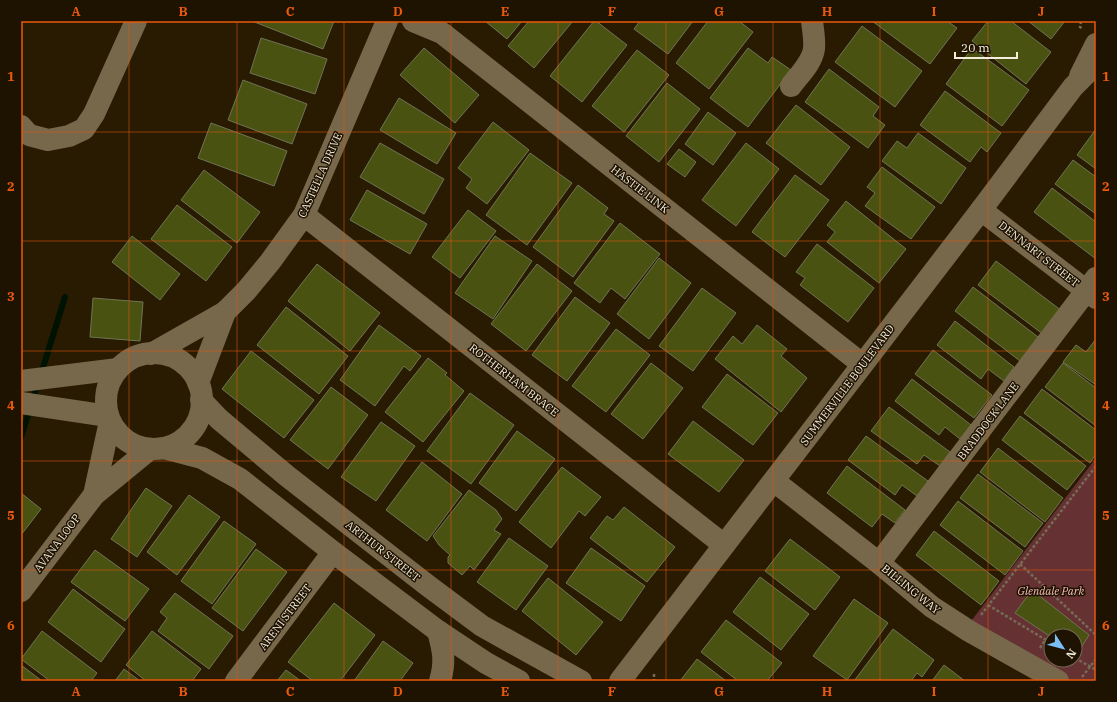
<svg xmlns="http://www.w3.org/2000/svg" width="1117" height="702" viewBox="0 0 1117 702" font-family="'IBM Plex Serif',serif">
<rect width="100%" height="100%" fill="#281b01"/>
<path fill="#663132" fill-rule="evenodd" d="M1096,458V681H1058L965,629ZM1051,636H1075V660H1051Z"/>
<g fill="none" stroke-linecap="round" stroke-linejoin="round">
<g stroke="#001302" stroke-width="6">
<path d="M41,374L65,297"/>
<path d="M21,437L38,383"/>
</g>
</g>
<g fill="#4a5212" stroke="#6f7455">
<path d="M252,21H334L323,49Z"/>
<path d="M485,21H522L507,39Z"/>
<path d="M529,21H573L534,68L508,46Z"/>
<path d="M594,21H596L627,45L582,102L550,76Z"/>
<path d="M640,21H693L668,54L634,29Z"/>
<path d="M708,21H739L753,32L709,89L676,63Z"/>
<path d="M872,21H947L957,28L930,64Z"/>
<path d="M988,21H1011L1051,52L1026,84L972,41Z"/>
<path d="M1028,21H1065L1051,39Z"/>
<path d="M862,26L922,71L895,107L835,62Z"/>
<path d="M261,38L327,59L315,94L250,73Z"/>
<path d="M424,48L479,95L455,123L400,75Z"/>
<path d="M748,48L768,63L772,57L791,70L748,127L710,98Z"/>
<path d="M972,48L1029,90L1002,126L946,84Z"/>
<path d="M637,50L669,75L624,132L592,106Z"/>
<path d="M829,69L879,107L873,116L885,125L868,148L805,102Z"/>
<path d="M243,80L307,104L292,144L228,120Z"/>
<path d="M667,83L700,109L659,162L626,136Z"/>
<path d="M945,91L1001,133L987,152L981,147L970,162L920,125Z"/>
<path d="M399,98L456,133L437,164L380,130Z"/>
<path d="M796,105L850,147L821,185L766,143Z"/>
<path d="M708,112L736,133L713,165L685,144Z"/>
<path d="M493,122L529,150L487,204L466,188L472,179L458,168Z"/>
<path d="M211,123L287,151L274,186L198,158Z"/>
<path d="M1096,129V169L1077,155Z"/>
<path d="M918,133L966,168L941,204L882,161L897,141L907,148Z"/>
<path d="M380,143L444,179L424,214L360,177Z"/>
<path d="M746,143L779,169L736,226L702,200Z"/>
<path d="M679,149L696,162L685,177L667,164Z"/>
<path d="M530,153L572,183L527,245L486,215Z"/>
<path d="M1073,160L1096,177V214L1055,184Z"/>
<path d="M882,167L935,207L911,239L865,206L875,193L867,187Z"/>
<path d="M204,170L260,212L237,243L181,200Z"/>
<path d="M795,175L829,200L785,257L752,232Z"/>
<path d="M578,185L608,208L604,214L614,221L573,277L533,247Z"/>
<path d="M1052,188L1096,222V259L1034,212Z"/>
<path d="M367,190L427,224L410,254L350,220Z"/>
<path d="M846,201L906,249L879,283L827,242L835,232L827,225Z"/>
<path d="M177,205L232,247L206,281L151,239Z"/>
<path d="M468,210L496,231L460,278L432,257Z"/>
<path d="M620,223L660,254L625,299L611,288L600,303L574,283Z"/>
<path d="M132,236L180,274L160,300L112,262Z"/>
<path d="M495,236L532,261L493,319L455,293Z"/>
<path d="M817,244L874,288L848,322L800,285L805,278L796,272Z"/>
<path d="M659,258L691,283L649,339L617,314Z"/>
<path d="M996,261L1062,311L1044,335L978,285Z"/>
<path d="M317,264L380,313L350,351L288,301Z"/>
<path d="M537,264L572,291L526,351L491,324Z"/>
<path d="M973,287L1038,337L1020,361L955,311Z"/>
<path d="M702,288L736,313L693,371L659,346Z"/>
<path d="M575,297L610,323L567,381L532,355Z"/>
<path d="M93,298L143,302L140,341L90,337Z"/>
<path d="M286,307L348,356L319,394L257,345Z"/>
<path d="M955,321L1014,367L1004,381L988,369L981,379L937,345Z"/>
<path d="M379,325L421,356L410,371L404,366L375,406L340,380Z"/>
<path d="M757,325L787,349L781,356L807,378L781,412L715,359L733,336L742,344Z"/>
<path d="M616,329L650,355L606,412L572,386Z"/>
<path d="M1096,339V385L1063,362L1076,345L1086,352Z"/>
<path d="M933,350L992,395L974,418L915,374Z"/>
<path d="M251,351L314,400L284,438L222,389Z"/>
<path d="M428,358L447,373L445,375L464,391L423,442L385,412Z"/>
<path d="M651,363L683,388L643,439L611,414Z"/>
<path d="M1063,363L1096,388V426L1045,387Z"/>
<path d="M727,374L778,413L753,445L702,407Z"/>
<path d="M912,379L971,425L960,439L945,427L939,435L895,401Z"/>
<path d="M331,387L368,415L328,469L290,440Z"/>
<path d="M1042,389L1096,430V454L1090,463L1024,413Z"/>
<path d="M470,393L514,425L471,484L427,451Z"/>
<path d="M889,407L950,452L940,466L924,455L917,464L871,431Z"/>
<path d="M1020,416L1086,466L1067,490L1002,440Z"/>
<path d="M693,421L744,460L719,492L668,454Z"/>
<path d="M381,422L415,446L376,501L341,477Z"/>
<path d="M517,431L555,459L516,511L479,483Z"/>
<path d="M866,436L928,481L917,496L902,485L895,495L848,460Z"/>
<path d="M998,448L1063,498L1045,522L980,472Z"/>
<path d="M422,462L462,494L427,541L386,510Z"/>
<path d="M847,466L905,510L895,523L882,514L872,527L827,493Z"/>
<path d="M562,467L601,497L585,516L579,511L551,548L519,522Z"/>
<path d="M978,474L1043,523L1025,547L960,498Z"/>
<path d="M146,488L172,506L137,557L111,539Z"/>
<path d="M469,490L496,510L502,519L494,530L501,534L474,570L470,566L462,575L448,563V557L450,555L439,545L433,536Z"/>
<path d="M21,493L41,509L21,535Z"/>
<path d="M189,495L220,517L177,575L147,552Z"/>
<path d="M958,501L1023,551L1005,575L940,525Z"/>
<path d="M624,507L675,547L647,582L590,538L607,516L613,520Z"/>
<path d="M224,521L256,544L212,604L181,581Z"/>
<path d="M934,531L999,581L981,605L916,555Z"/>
<path d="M509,538L548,566L516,610L477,582Z"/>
<path d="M790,539L840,577L815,610L765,571Z"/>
<path d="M591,548L645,586L621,621L566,583Z"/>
<path d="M256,549L287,572L243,631L212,608Z"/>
<path d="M95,550L149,589L125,621L71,582Z"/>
<path d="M760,577L809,614L781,650L733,612Z"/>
<path d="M548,578L603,622L576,655L522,611Z"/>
<path d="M73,589L125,629L101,662L48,622Z"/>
<path d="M1032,590L1089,635L1077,654L1075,653V636H1051V637L1015,613Z"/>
<path d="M175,593L233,636L209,669L158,631L167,618L160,612Z"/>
<path d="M854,599L888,623L847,680L813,656Z"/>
<path d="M334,603L375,635L340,681H313L288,662Z"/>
<path d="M726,620L782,663L767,681H738L701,652Z"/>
<path d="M893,629L934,660L922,677L917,673L911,681H854Z"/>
<path d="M42,631L97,673L91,681H50L21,659Z"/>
<path d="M152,631L201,669L192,681H146L126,665Z"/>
<path d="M383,641L413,663L400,681H354Z"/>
<path d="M697,659L726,681H680Z"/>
<path d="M21,665L42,681H21Z"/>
<path d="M944,665L965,681H932Z"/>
<path d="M124,669L140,681H115Z"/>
<path d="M286,670L301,681H277Z"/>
</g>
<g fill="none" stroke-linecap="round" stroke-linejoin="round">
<g stroke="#766b55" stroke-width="2.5" stroke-dasharray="3 2" stroke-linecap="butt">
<path d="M1081,21L1080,27L1083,29"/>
<path d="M1020,564L1096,635"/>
<path d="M988,605L1051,643"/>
<path d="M981,615L1096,466"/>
<path d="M1040,648L1045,640"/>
<path d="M1075,658L1096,670"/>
<path d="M654,674V681"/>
<path d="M1082,677L1096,659"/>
</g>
<g stroke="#77684b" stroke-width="22">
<path d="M413,21L442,33L862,364"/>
<path d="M1080,76L1096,44"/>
<path d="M791,86C799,75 812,63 814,49C815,40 813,30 812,21"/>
<path d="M21,126L29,135L48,140L69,136L84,129L94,114L136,21"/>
<path d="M981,210L1096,298"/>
<path d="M304,215L724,545"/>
<circle cx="154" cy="401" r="48"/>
<path d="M151,354L225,312L246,291L270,262L304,215L387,21"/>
<path d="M21,381L118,369"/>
<path d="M198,383L225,312"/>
<path d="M201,400L219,419L287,476L427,585L482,626L581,681"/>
<path d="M21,403L108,416"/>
<path d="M164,448L202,458L240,479L333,552L438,631L486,663L519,681"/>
<path d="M774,481L879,563L932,607L969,631L1058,681"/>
<path d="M94,495L110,421"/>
<path d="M879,563L1096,278"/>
<path d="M21,591L94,495L150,449"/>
<path d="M438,631C443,650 446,661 440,681"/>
<path d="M236,681L333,552"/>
<path d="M620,681L981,210L1073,87L1096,64"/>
</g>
</g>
<path fill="none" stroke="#e8590c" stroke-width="1" stroke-opacity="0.55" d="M129,21V681M237,21V681M344,21V681M451,21V681M558,21V681M666,21V681M773,21V681M880,21V681M988,21V681M21,132H1096M21,241H1096M21,351H1096M21,461H1096M21,570H1096"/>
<g text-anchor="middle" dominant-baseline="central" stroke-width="3" stroke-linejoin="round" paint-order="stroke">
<g font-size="11" fill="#f5eddc" stroke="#1e1200">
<text transform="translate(320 175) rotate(-66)">CASTELLA DRIVE</text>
<text transform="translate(640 189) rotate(38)">HASTIE LINK</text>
<text transform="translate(1039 254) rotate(38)">DENNART STREET</text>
<text transform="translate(514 380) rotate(38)">ROTHERHAM BRACE</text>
<text transform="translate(847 385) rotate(-53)">SUMMERVILLE BOULEVARD</text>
<text transform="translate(988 421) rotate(-53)">BRADDOCK LANE</text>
<text transform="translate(57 543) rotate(-53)">AVANA LOOP</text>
<text transform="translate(383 551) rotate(38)">ARTHUR STREET</text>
<text transform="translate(911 589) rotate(39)">BILLING WAY</text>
<text transform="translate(285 617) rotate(-53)">ARENI STREET</text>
</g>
<g font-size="11" font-style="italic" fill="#f9bdbc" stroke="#1e1200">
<text x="1051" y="591">Glendale Park</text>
</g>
</g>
<rect width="1117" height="702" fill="none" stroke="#1e1200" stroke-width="44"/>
<g transform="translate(1063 648) rotate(126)"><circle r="19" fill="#1e1200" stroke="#746a58"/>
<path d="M0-3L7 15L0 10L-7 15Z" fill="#7abff8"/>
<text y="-6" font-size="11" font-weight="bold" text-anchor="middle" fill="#f5eddc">N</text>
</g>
<path d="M955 52v6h62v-6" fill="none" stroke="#f5eddc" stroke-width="2"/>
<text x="961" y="52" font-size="12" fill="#f5eddc" stroke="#1e1200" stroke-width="3" paint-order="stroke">20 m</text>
<rect x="22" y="22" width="1073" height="658" fill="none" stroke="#e8590c" stroke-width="1.5"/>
<g font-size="13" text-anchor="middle" font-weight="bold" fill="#e8590c">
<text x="76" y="16">A</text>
<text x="183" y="16">B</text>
<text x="290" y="16">C</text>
<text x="398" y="16">D</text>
<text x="505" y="16">E</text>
<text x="612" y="16">F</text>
<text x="719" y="16">G</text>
<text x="827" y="16">H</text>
<text x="934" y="16">I</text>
<text x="1041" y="16">J</text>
<text x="11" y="81">1</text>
<text x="1106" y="81">1</text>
<text x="11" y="191">2</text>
<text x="1106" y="191">2</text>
<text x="11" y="301">3</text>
<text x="1106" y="301">3</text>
<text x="11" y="410">4</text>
<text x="1106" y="410">4</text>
<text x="11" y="520">5</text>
<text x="1106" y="520">5</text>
<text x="11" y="630">6</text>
<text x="1106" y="630">6</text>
<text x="76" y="696">A</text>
<text x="183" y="696">B</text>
<text x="290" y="696">C</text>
<text x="398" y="696">D</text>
<text x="505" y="696">E</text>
<text x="612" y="696">F</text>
<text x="719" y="696">G</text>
<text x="827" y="696">H</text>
<text x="934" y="696">I</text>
<text x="1041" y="696">J</text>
</g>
</svg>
